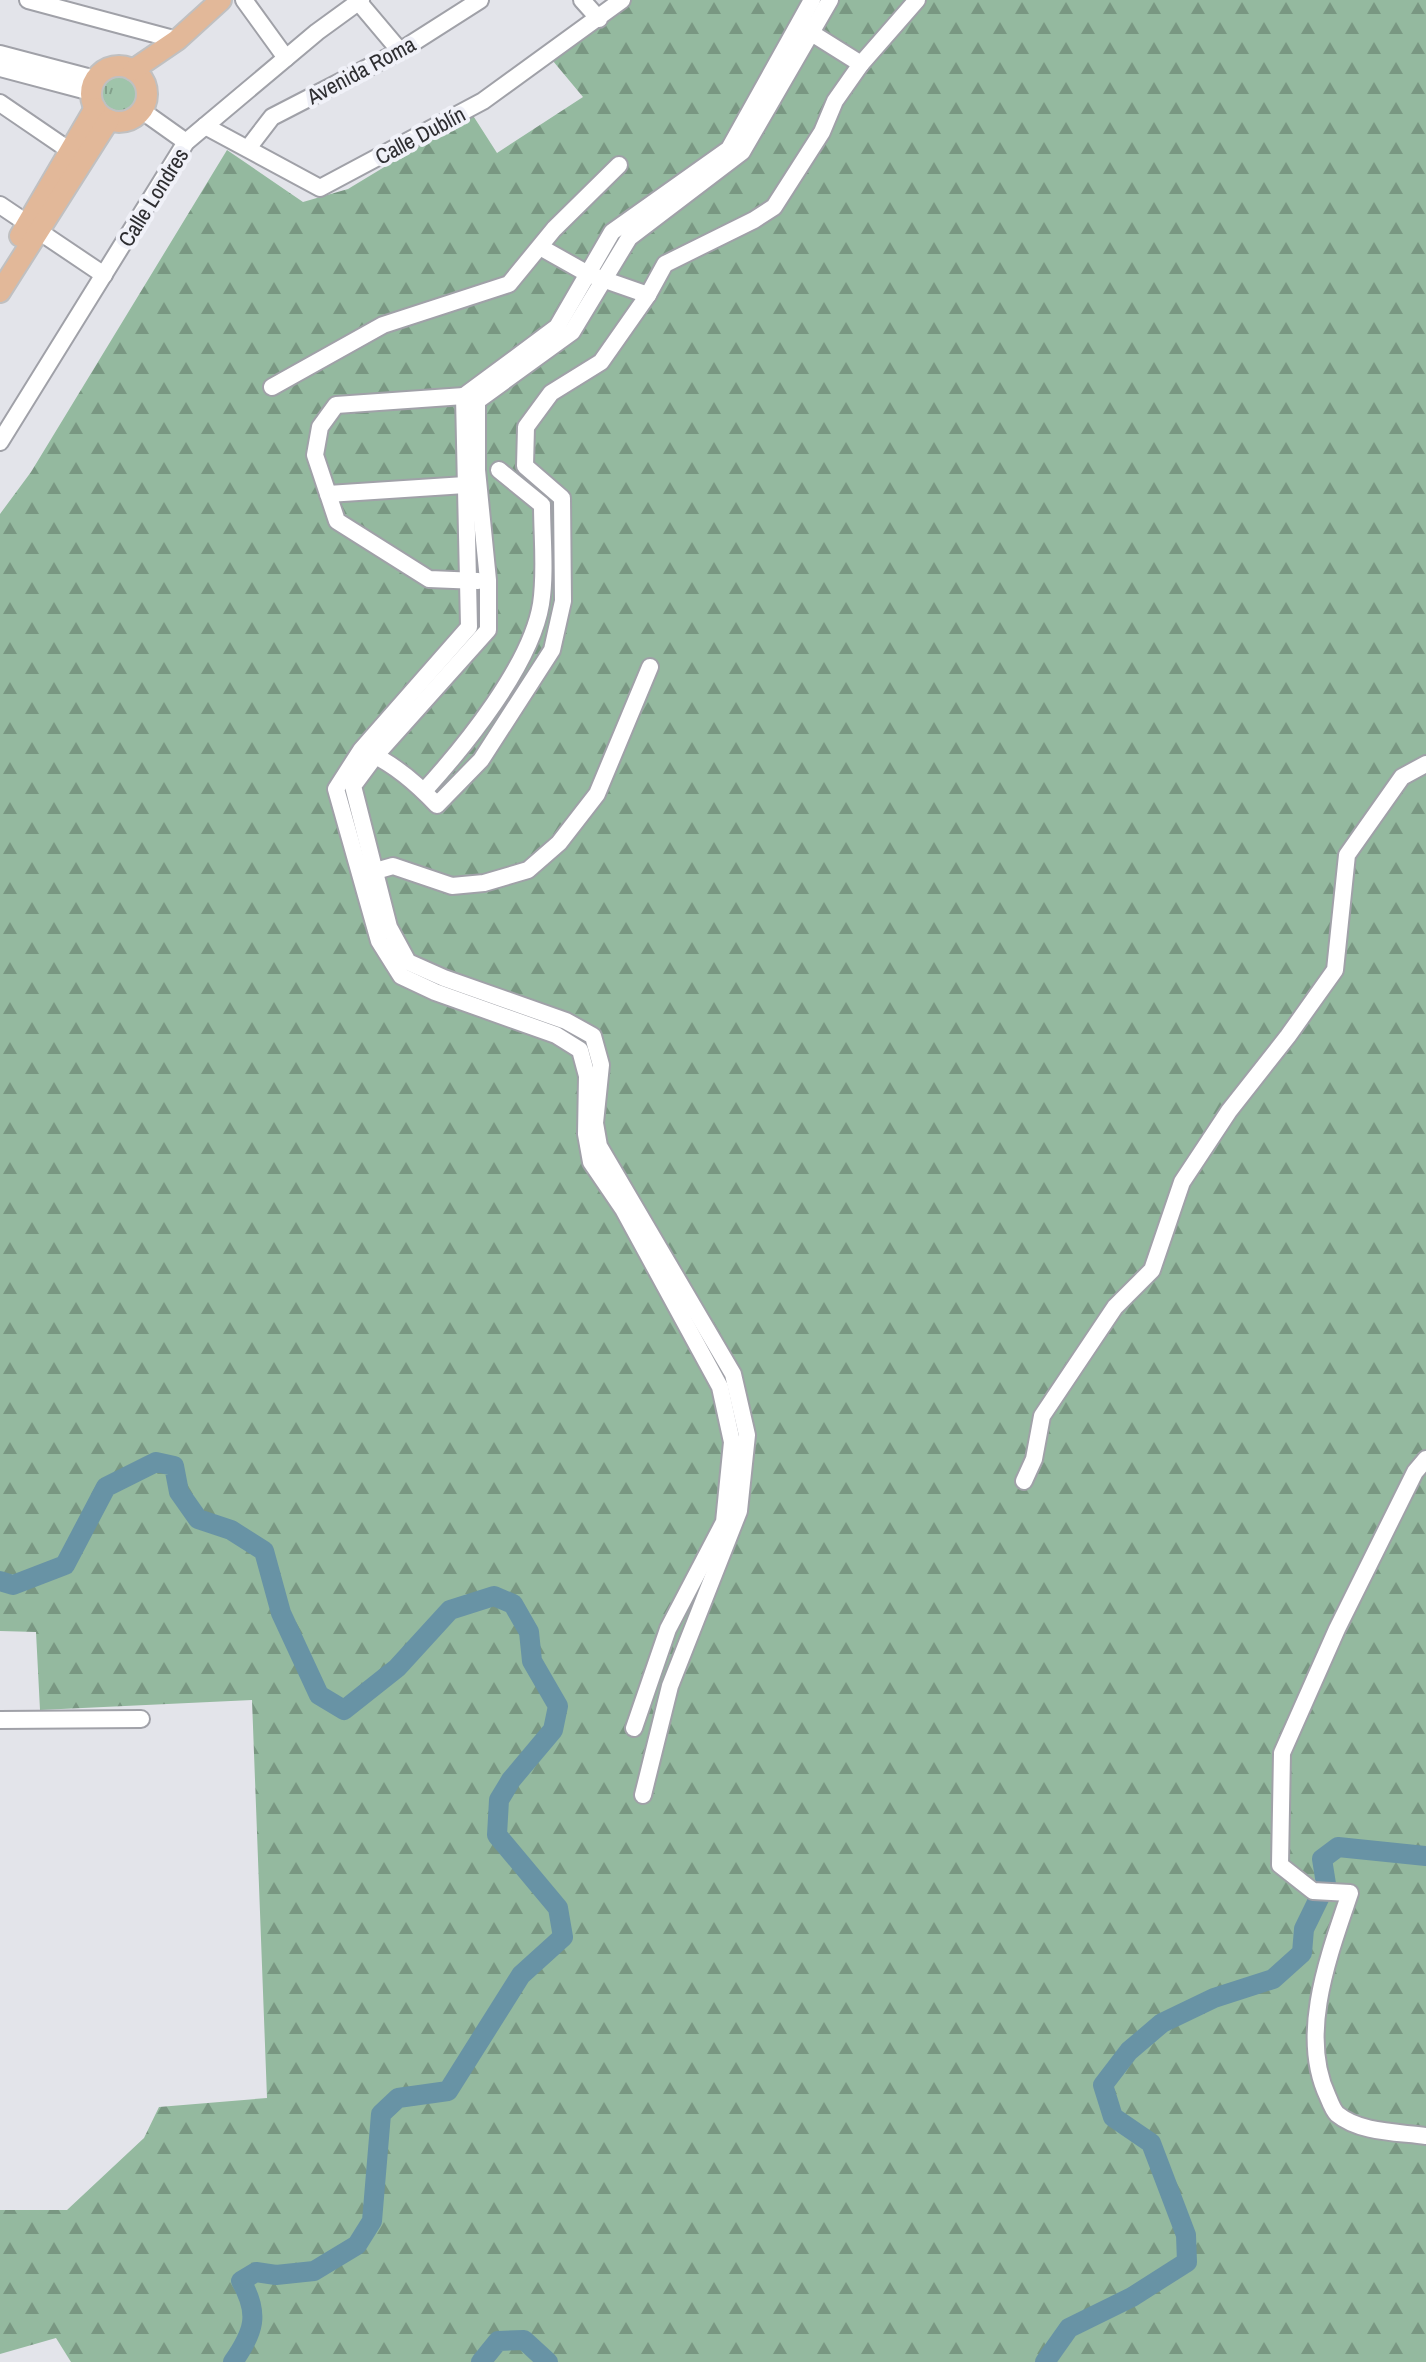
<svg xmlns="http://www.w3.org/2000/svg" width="1426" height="2362" viewBox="0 0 1426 2362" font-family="'Archivo Narrow',sans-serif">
<defs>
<pattern id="grass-tufts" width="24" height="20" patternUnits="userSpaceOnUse" patternTransform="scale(2)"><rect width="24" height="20" fill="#9fc4aa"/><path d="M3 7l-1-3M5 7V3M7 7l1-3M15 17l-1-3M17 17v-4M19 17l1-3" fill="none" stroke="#82a08b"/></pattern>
<pattern id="forest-firs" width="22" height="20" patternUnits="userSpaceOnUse" patternTransform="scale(2)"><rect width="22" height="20" fill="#94b99f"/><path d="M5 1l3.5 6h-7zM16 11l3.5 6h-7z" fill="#799782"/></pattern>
</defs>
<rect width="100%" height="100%" fill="#e3e4ea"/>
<circle fill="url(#grass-tufts)" cx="118" cy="93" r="20"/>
<path fill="url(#forest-firs)" d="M632,0H1426V2362H71L56,2338L0,2354V2210H67L144,2138L159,2107L267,2098L252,1700L40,1710L36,1632L0,1631V514L31,472L227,150L303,202L348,189L472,114L497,153L583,97L553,61Z"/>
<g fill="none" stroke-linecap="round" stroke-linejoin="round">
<g stroke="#6893a5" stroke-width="20">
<path d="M0,1581L13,1585L65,1565L106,1487L156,1462L174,1466L179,1492L198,1519L231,1530L264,1551L281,1613L319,1695L344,1710L397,1668L450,1610L494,1596L513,1604L529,1632L532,1661L558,1706L553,1730L511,1780L499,1800L497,1835L558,1908L563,1937L521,1975L448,2091L398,2098L381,2114L372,2221L357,2245L314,2271L276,2275L256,2272L241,2281C260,2314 254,2332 233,2362"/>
<path d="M481,2362L498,2341L524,2340L548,2362"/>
<path d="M1045,2362L1069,2328L1132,2297L1187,2262L1186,2235L1151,2143L1113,2117L1103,2085L1129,2051L1162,2023L1214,1998L1273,1979L1302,1953L1304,1929L1326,1884L1322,1859L1338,1847L1426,1856"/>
</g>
<g stroke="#a0a1a8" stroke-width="20">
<g id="minor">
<path d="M28,0L177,40"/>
<path d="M244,0L286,58"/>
<path d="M357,0L400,51"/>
<path d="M582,0L599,19"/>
<path d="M802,27L861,64"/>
<path d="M0,54L95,79"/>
<path d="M0,68L91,92"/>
<path d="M0,103L79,157"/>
<path d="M141,110L186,142"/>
<path d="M205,126L320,188L483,101L622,0"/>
<path d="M249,147L272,117L400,51L480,0"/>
<path d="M0,205L104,275"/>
<path d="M540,247L588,274L648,295"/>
<path d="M272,387L383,325L509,284L554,229L619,165"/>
<path d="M464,396L336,405L320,427L315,455L337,521L429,579L478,581"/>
<path d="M0,442L186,142L317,32L361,0"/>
<path d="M328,494L465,485"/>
<path d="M366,752C392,762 418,785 437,805L481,760L552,650L563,601L562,498L525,466L526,427L551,393L601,362L648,295L665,264L754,220L774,207L822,132L835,101L861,64L917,0"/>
<path d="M424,791C465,746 531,665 541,604C546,573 542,537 542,505L499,470"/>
<path d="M365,874L393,866L452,886L484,883L528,870L559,843L597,794L650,667"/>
<path d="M1426,1459L1415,1472L1337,1629L1282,1753L1280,1865L1313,1891L1350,1893C1329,1955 1298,2035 1328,2097C1330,2102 1333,2110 1337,2114C1360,2133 1398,2132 1426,2136"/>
<path d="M1024,1481L1034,1459L1042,1416L1115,1307L1152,1270L1182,1182L1229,1111L1288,1036L1335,970L1347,855L1402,777L1426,764"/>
<path d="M0,1720L141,1719"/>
<path d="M634,1728L668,1629L724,1522L732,1442L720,1387L623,1209L591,1162L586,1134L587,1076L580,1050L556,1035L435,992L401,976L379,941L336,789L361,750L469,627L464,396L557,327L612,232L729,149L812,0"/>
<path d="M643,1795L670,1686L739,1511L747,1435L733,1374L599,1146L595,1123L601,1065L593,1036L566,1021L444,978L408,962L389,927L353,786L376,755L488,630V580L477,470V401L572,332L629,238L742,152L830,0"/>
</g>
</g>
<g stroke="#c0c0c1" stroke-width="24">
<g id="major">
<circle cx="119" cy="94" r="28"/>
<path d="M133,70L177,40L221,0"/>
<path d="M20,236L95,108"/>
<path d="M0,292L109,120"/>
</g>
</g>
<use href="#minor" stroke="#fff" stroke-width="16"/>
<use href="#major" stroke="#e2b899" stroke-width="20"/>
</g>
<g text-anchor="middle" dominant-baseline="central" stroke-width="8" stroke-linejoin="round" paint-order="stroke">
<g font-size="22" fill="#2e2e31" stroke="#f0f1f8">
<text transform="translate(361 70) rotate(-28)">Avenida Roma</text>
<text transform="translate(420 135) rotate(-28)">Calle Dublín</text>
<text transform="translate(153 197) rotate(-58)">Calle Londres</text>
</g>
</g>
</svg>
